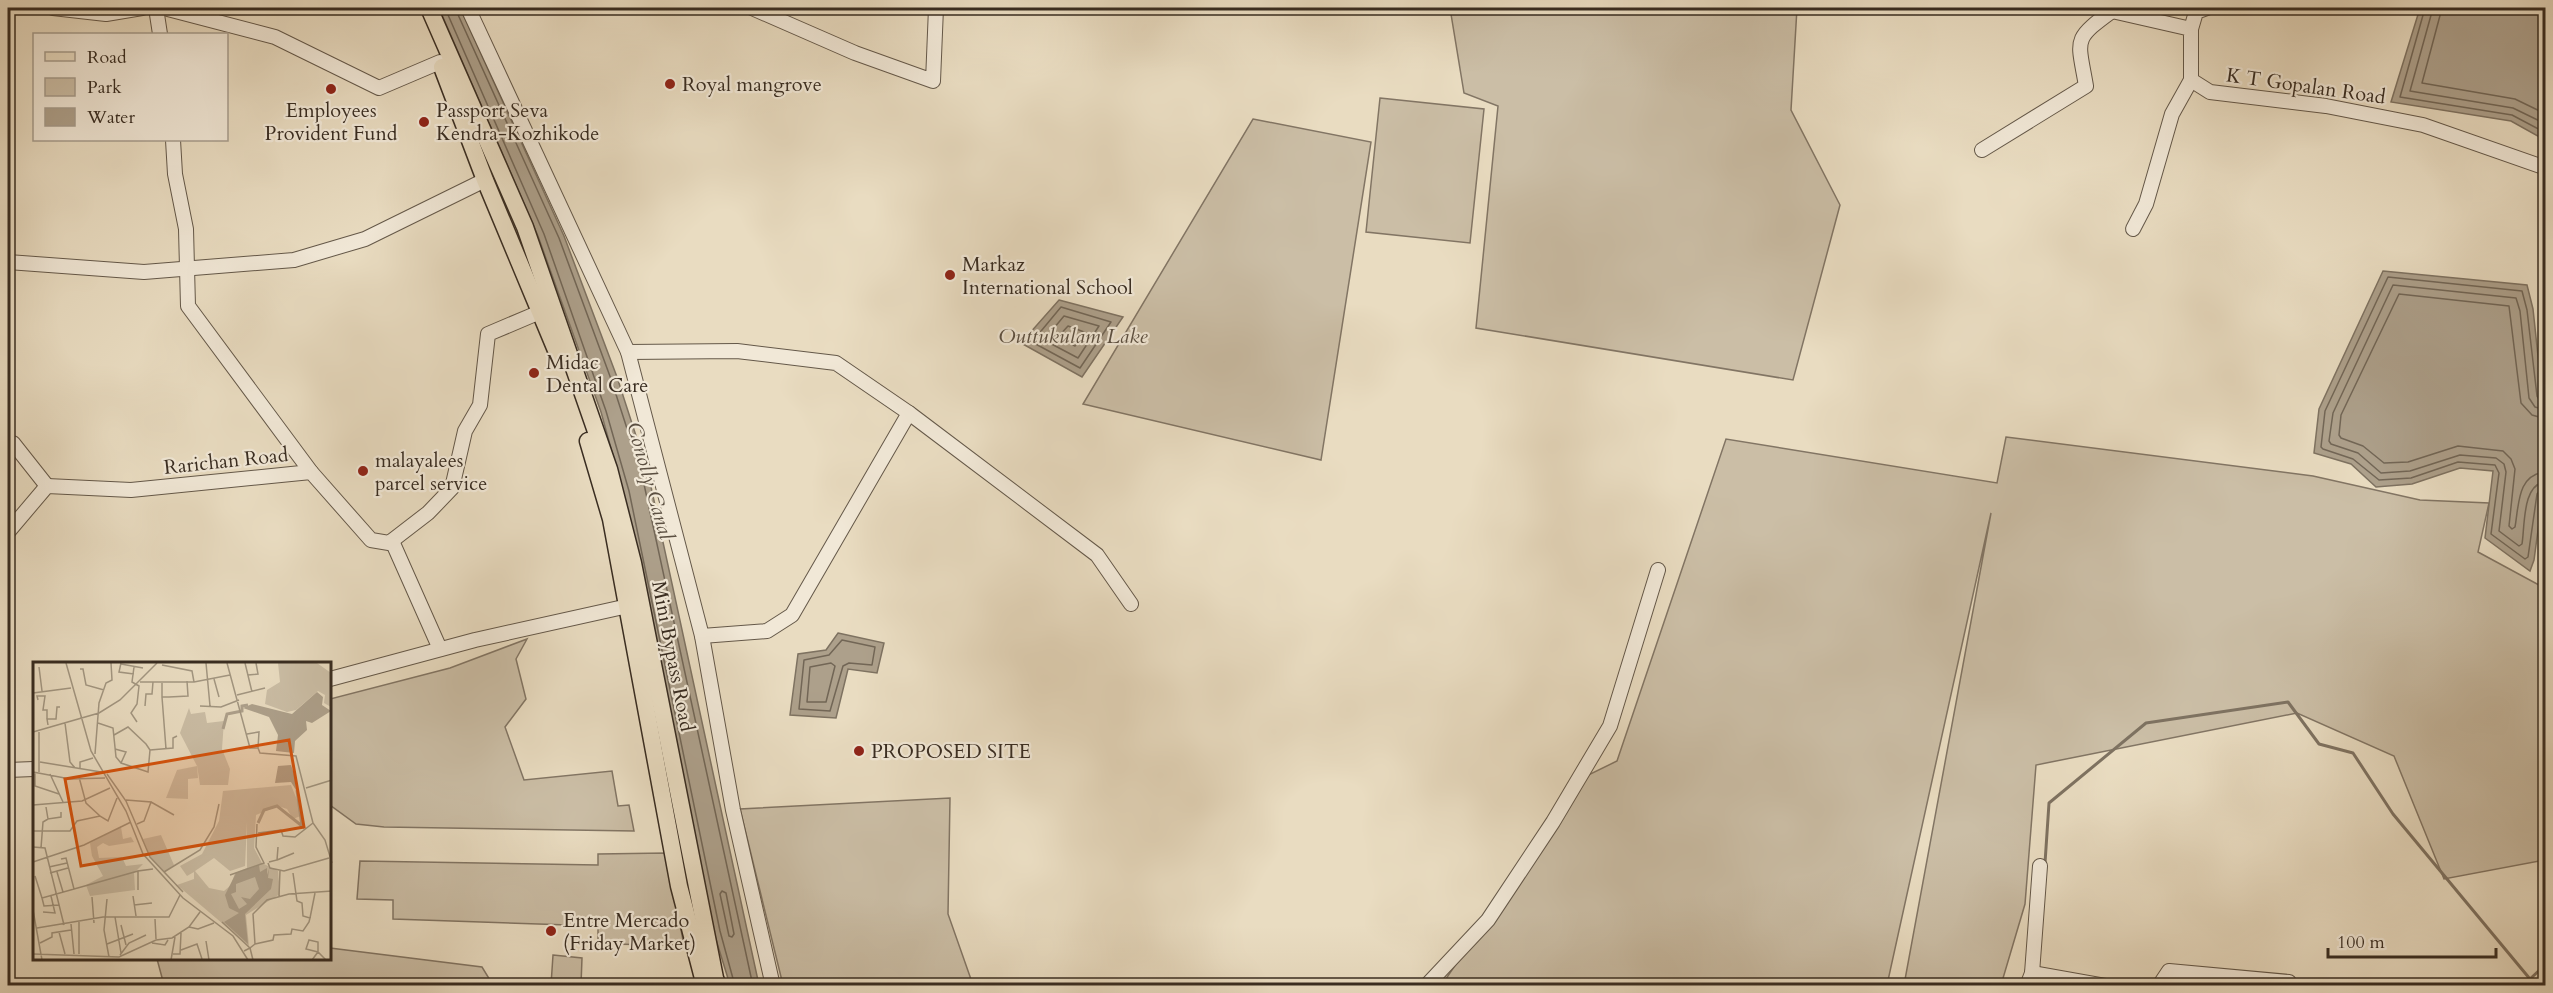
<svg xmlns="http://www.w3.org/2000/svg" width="2553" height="993" viewBox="0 0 2553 993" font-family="Cardo,serif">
<rect width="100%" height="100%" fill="#e9dcc1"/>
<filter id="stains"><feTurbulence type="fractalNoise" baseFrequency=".00333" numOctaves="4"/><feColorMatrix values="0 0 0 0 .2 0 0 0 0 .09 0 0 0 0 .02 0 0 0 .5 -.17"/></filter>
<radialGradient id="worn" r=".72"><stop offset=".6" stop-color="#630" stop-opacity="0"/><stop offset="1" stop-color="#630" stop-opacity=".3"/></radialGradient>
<g fill="#cbbea6" stroke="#827564" stroke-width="1.5">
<path d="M1450,8H1797L1791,110L1840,205L1793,380L1476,328L1498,106L1464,93Z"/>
<path d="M1380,98L1484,109L1470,243L1366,232Z"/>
<path d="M1253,119L1371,142L1321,460L1083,404Z"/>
<path d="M2006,437L2313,476L2420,500L2489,503L2478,552L2539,585L2546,664L2545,860L2444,879L2394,756L2297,713L2036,765L2025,904L2001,985H1904L1991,513L1887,985L1441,986L1538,844L1578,780L1617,761L1726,439L1997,483Z"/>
<path d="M527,639L516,659L526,699L505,727L524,780L612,771L618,806L629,805L634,831L384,827L356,824L330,805V699L450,668Z"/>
<path d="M950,798L948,914L973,985H783L740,809Z"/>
<path d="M666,853L684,945L598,944V926L393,919V900L357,899L360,861L598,865V854Z"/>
<path d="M330,948L482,967L493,985H164L157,959L330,958Z"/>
<path d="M553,955L582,958L581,985H551Z"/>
</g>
<g fill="#ada08b" stroke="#7e7261" stroke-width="1.5">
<path d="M439,8H460L564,236L617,377L648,473L759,985H730L714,933L623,492L601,412L538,236Z"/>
<path d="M2420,8H2545V140L2511,121L2391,102Z"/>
<path d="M2383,271L2527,285L2533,309L2545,422V478L2534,560L2530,571L2485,538L2493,471L2460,468L2412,484L2376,487L2351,464L2314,453L2319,409Z"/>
<path d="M1059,300L1123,317L1082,377L1021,343Z"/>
<path d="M838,633L884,643L877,673L848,669L836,718L790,715L798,654L826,650Z"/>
</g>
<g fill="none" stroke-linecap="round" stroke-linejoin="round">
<g stroke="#726656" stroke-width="1.5">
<path d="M445,8L544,234L606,411L629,491L720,931L735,986"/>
<path d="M455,8L559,238L611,379L642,475L753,986"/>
<path d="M2425,8L2400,97L2512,115L2546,133"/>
<path d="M2433,8L2410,91L2513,108L2546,124"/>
<path d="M2442,8L2422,83L2515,99L2546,114"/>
<path d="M1061,307L1111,322L1080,368L1032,342Z"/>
<path d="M1064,316L1099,326L1078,358L1044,340Z"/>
<path d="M1068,326L1084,332L1075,346L1058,337Z"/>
<path d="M2546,402L2540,401L2537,396L2527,310L2522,291L2388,277L2325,411L2321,447L2323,449L2353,459L2379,480L2411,478L2458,462L2495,465L2499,473L2491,534L2525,559L2528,557L2537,494L2540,490L2546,489"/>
<path d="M2546,410L2535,407L2529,398L2520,311L2516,298L2393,285L2333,413L2329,441L2331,444L2358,453L2381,473L2410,471L2460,455L2496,458L2504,464L2506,472L2499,531L2519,546L2522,544C2525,526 2522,483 2546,482"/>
<path d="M2546,419L2532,415L2521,403L2509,306L2399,294L2341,415L2339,435L2341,438L2363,446L2384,463L2408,462L2458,446L2503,451L2511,459L2515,469L2509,526L2512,529L2515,527C2519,505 2517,474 2546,472"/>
<path d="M842,640L875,647L872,665L849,663L843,666L830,711L799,709L804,660L829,655Z"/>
<path d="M831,663L835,666L826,702H807L810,667Z"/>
<path d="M722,891L726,893L734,934L732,937L729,936L720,894Z"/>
</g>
<g stroke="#7e7261" stroke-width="3">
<path d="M2542,567L2546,626"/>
<path d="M2045,863L2049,803L2146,723L2288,702L2319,744L2353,753L2393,814L2530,979L2546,964"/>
</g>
<g stroke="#645849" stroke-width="16">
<g id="minor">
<path d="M53,8L106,14L142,8"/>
<path d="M156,8L160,34"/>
<path d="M164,8L275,37L379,88L440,62"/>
<path d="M468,8L628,352L702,636L733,810L773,986"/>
<path d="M752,8L855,53L933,81L936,8"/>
<path d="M2112,8V11L2191,29V80L2210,92L2326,106L2423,125L2546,168"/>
<path d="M2191,29L2196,12L2207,8"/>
<path d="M173,140L175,174L186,229L188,306L311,472"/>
<path d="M1982,150L2086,86C2078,39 2072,40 2112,11"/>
<path d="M2133,229L2146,204L2172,114L2191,80"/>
<path d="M8,262L144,272L294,260L365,239L485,180"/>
<path d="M628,352L737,351L836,363L909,413L792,615L767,631L702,636"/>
<path d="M909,413L1097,555L1131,604"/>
<path d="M8,442L13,443L47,486"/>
<path d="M8,532L47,486L131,490L311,472L371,540L389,543L428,513L452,488L465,431L480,405L488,334L540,312"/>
<path d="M392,541L440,649"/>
<path d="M330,679L475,640L637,604"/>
<path d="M8,770L34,769"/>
<path d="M2032,973L2105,986"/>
<path d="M1426,986L1488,920L1553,822L1610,726L1658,570"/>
<path d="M2027,986L2032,973L2040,866"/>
<path d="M2159,986L2169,971L2289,982V986"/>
</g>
</g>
<g stroke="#382c21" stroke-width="19">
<g id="major">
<path d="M429,8L525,227L609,469L633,563L715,978L718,986"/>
<path d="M442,67L485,180L558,355"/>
<path d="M588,441L611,519L679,886L705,986"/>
</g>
</g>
<use href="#minor" stroke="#f1e8d7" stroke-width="14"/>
<use href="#major" stroke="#e9dcc1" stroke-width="16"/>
</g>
<g fill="#8f2418" stroke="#f1e8d7" stroke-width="2">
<circle cx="670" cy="84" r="6"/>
<circle cx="331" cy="89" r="6"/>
<circle cx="424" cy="122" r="6"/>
<circle cx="950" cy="275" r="6"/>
<circle cx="534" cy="373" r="6"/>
<circle cx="363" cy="471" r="6"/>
<circle cx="859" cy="751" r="6"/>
<circle cx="551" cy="931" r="6"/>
</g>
<g text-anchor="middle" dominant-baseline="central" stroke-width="4.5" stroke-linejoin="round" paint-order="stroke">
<g font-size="20" fill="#382c21" stroke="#f1e8d7" text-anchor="start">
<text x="682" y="84">Royal mangrove</text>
<text x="331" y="110" text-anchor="middle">Employees<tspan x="331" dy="23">Provident Fund</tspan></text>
<text x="436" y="110">Passport Seva<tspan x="436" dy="23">Kendra-Kozhikode</tspan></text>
<text x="962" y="264">Markaz<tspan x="962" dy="23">International School</tspan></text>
<text x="546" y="362">Midac<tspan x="546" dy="23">Dental Care</tspan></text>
<text x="375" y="460">malayalees<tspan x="375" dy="23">parcel service</tspan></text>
<text x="871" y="751">PROPOSED SITE</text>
<text x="563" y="920">Entre Mercado<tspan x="563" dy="23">(Friday Market)</tspan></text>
</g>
<g font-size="20" fill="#382c21" stroke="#f1e8d7">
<text transform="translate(2306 86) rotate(8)">K T Gopalan Road</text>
<text transform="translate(226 461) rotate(-6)">Rarichan Road</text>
<text transform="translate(673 656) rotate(79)">Mini Bypass Road</text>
</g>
<g font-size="21" font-style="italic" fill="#5b4f41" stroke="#f1e8d7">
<text x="1073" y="336">Outtukulam Lake</text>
<text transform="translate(650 481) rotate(74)">Conolly Canal</text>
</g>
</g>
<g transform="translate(33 662)">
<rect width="298" height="298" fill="#e9dcc1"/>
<path d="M245,1H284L298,11V45L291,41L292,33L285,29L263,48L254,50L232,42L234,28L247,20ZM156,46L158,52L172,50L174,61L191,59L189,87L197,107L195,123H167L164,103L165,116L155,117V137L133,136L144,108L164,104L147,71ZM258,123L270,153L260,157L254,147L245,144L223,153L221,186L229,201L245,209L247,232L213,253L216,284L144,223L161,217V210L154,214L147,204L169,192L186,159L190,129ZM214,160V206L202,211L198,223L191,229L176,226L162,209L181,196L197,209L212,204ZM88,165L90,177L98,175L101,180L76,184L70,181L64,185L66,196L89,195L93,204L110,202L101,211L102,228L57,234L53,223L70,214L59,194L57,181ZM128,173L141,203L131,210L117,194L110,177Z" fill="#cbbea6" fill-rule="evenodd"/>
<path d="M284,30L290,35L289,43L298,49L279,61L273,59L274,68L262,79L261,91L243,89L245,73L236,55L210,46L219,42L259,52ZM258,103L262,115L263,128L258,120L242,121L245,104ZM226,203L227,210L234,206V213L236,207L235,216L240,217L238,227L212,252L215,282L191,260L206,251L196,246L192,233L203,211ZM222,215L226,227L217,237L208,235L214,242L206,247L198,232L203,230V222Z" fill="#ada08b" fill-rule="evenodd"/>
<path fill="none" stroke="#ada08b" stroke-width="3" d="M190,67L194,52L209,49V44L215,43M225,161L231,148L244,144L269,164L264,128"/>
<path fill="none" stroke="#a29681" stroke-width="1.5" d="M33,1L58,89L93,149L110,192L150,236L200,274L215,298M88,1L86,10L101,12M173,1L177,44M194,1L217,86H225L227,91L263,94L280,161L292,178L299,201M212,1L219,30M88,2L110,6M129,3L159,9L161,20M6,5L9,29M101,5L99,20L106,24L104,42L98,51L104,60M47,7H50L53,23L71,28M215,13L225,12L223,1M181,17L186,35M107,20H161L197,13M129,21V35H136L155,34L154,19M0,31L38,26M204,33L232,26M129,35L133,87M5,38L4,34H12L10,48H14V57M112,44L113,32H119L120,20M167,44L188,45L206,38M32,61L37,100L42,106M65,61L80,66L83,95L88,101L115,110L117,88L113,82L95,65L81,73M15,63L14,57H23L24,45H27M0,70L66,51L87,38L124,1M6,70V110M214,72L226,70L225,86M82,87L93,90L88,101M117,88L140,86V76L144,74M62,92L66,41L73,21L79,18L78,1M7,100L68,110M47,107V100L60,96M0,110L37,117L72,116M2,110V124L26,132M17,112L30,140M74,112L93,139L117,195L150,230M46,115L53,141L67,154M273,126L299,118M93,138L118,140L111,159L104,162M118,140L141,153M0,143L49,139L77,126M13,145L15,157L28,155V150M0,169H37L44,159L67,154L75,159L84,136M225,171L248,168L250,174L262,175L280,161M0,185L12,186L31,263M8,186L10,160L15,157M28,197L33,196L41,227M244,198L261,191M0,200L51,183L98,160M236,200L244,198L245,185M235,201L237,206L251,209L296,196M16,205L34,201M24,210L30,230M131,210L167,188L181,165L186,142M17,211L35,206M197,213L231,201L223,185L224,162M2,214L9,236M105,228V209L120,207M100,234L103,254M246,234L247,209M59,235L61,261M74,237L71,268L76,295M26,243L11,244L9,236L105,209M101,243L119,241M0,248L9,298M10,250L22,251L18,234M82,255L88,291M277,256L282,231M122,257L123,277M189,260L217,286L211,289M38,262L41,292M88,263L93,283M156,265L165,267L181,261M4,266L70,255H136L147,233M26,270L32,292M276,278L285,280V290L273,287ZM173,279L176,298M7,281L19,275V271L38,268M119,281L132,283L135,278M74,282L100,272M222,282L240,278L241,273L258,272L259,267L270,269L276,260L277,256L270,254L269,241L264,239L260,211M148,288L164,282L169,297M0,292L86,295L123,278L139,276L156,265L167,250M46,292V260M140,292H147L148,271M87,293L96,281L113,273M138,298L142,275M220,298L217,286L222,282L220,252L234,238L256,232L299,229M279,298L285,290L293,298"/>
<path fill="#d6540e" fill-opacity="0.15" stroke="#d6540e" stroke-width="3" d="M256,78L271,165L48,204L32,117Z"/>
<rect width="298" height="298" fill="none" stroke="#382c21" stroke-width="3"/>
</g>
<rect width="2553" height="993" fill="none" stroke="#e9dcc1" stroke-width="30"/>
<rect x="9" y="9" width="2535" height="975" fill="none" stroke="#382c21" stroke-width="3"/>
<rect x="15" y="15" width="2523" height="963" fill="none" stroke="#382c21" stroke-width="1.5"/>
<rect x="33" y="33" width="195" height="108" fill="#f1e8d7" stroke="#a79d8e" stroke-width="1.5"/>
<rect x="45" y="52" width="30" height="9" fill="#e9dcc1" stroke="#a79d8e" stroke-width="1.5"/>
<text x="87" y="63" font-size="18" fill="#382c21">Road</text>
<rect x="45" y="78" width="30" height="18" fill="#cbbea6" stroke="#a79d8e" stroke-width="1.5"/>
<text x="87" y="93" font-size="18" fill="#382c21">Park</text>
<rect x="45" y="108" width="30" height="18" fill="#ada08b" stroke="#a79d8e" stroke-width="1.5"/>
<text x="87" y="123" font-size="18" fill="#382c21">Water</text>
<path d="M2328 948v9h168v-9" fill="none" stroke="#382c21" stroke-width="3"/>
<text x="2337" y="948" font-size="18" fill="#382c21" stroke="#f1e8d7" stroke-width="4.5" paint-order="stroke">100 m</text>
<rect width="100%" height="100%" filter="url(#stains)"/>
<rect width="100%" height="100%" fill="url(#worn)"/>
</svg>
